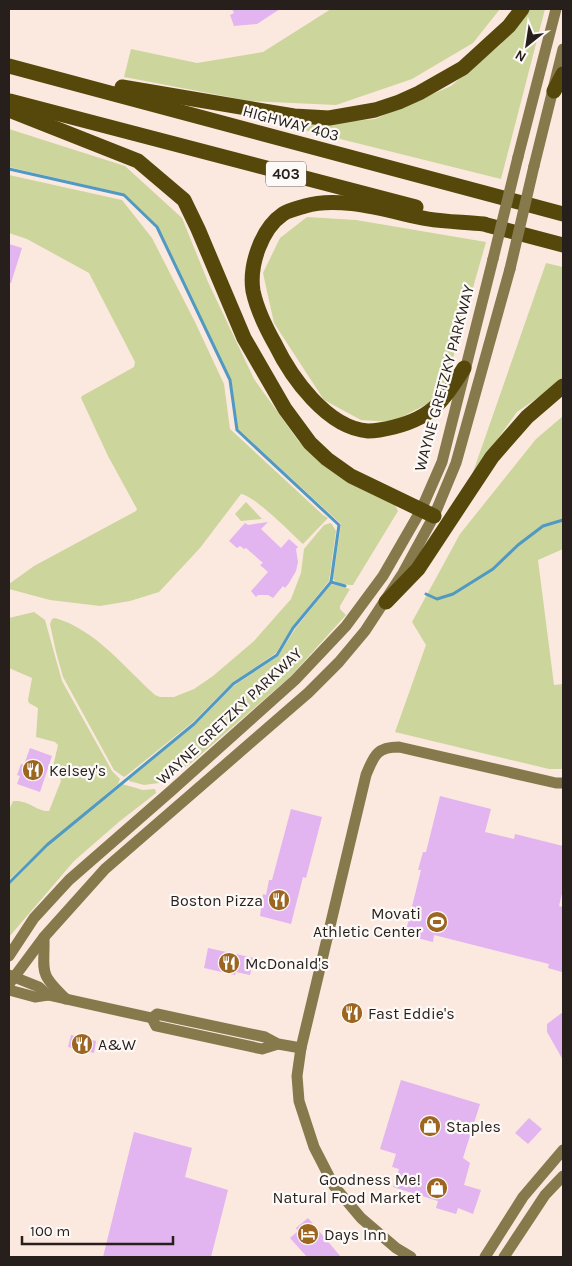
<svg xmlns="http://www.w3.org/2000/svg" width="572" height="1266" viewBox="0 0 572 1266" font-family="Karla,sans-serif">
<rect width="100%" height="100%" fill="#fbe9df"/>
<g fill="#ccd59b">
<path d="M331,9H500L473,43L412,79L336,105L250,101L124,77L131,49L197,63L263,52Z"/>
<path d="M525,9H545L501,179L292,127L375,119L451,86L500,45Z"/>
<path d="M9,129L125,166L182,218L208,282L254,379L299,442L368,491L394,503L398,511L353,585C347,585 337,584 333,579L341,524L238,429L231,381L158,227L125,194L9,167Z"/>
<path d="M9,175L122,200L152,238L195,322L224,384L230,429L323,515L328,518L303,544C292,534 255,496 241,494L200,548L159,592L130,601L100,606L50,600L9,589V584L34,566L136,511L137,509L108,456L81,398L82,396L134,367L135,362L89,273L27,239L9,233Z"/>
<path d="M307,217L356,220L486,242L447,379L431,402L392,422L361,420L324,400L274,323L263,273L280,238Z"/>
<path d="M546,263L563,267V380L517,412L472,475Z"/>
<path d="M563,416V549L538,560L554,685L563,684V769H549L395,732L426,645L412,622L460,534L536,439Z"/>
<path d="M246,502L262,519L241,521L235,514Z"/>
<path d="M331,523L336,531L329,581L293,626L276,653L232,683L193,722L127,775L124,777L114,770L63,677L56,652L50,624L52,619L55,618C95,629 125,668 155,695L160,697H174L194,689L213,676L254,641L291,599L301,573L304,549L324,525Z"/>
<path d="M331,584L350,589L340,606V609L346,615L290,677L190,764L159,783L144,785L129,781V779L196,724L232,687L278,656L295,629Z"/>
<path d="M34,612L45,620L62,681L112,771L120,779L118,784L39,851L9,880V810L13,801C30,800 35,811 49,811L61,781L60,777L52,774V771L58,745L55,742L36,737L38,708L29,703L28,700L32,678L9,668V618Z"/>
<path d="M122,784L143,790L155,789L156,793L120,821L74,861L9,937V885L49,845Z"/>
</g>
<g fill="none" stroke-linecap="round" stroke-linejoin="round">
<g stroke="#5099c3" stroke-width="3">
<path d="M9,169L124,195L157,227L230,380L237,430L339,525L331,582L293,628L277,655L233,684L194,724L47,845L9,883"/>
<path d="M331,582L345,586"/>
<path d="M426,594L437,599L453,594L493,569L518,545L543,526L563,520"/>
</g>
</g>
<g fill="#e2b4f0">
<path d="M232,9H280L257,24L234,26L230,15L234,13Z"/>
<path d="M9,244L22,248L11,283H9Z"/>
<path d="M268,522L261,529L281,548L289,539L298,547L296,549L298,562L296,571L289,583L285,588L283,586L273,598L268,595H258L256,597L251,591L268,572L260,565L263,563L246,548L244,549L240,546L237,548L229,541L245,523L248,525Z"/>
<path d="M30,748L52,756L40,792L17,784L20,776L17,775L21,764L24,765Z"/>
<path d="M440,796L491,809L485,832L514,839L515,834L563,846V889L559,906L563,907L562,972L548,968L549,964L434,935L433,942L405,935L421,870H418L423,852H426Z"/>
<path d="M291,809L322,817L306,878L303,877L291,924L260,916L263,894L266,895L269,880H272Z"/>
<path d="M208,948L254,958L250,975L236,972L235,975L204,968Z"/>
<path d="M563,1012V1060L547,1032V1024Z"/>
<path d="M71,1035L96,1041L94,1053L68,1047Z"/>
<path d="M401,1080L480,1104L463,1158L470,1163L464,1185L481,1190L473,1214L458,1208L456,1214L436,1208L438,1201L393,1187L399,1169L392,1167L396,1154L380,1149Z"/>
<path d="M529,1118L542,1129L528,1144L515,1133Z"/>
<path d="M134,1132L192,1148L185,1177L228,1190L211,1257H103Z"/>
<path d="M308,1218L341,1257H307L290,1238L298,1231L296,1228Z"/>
</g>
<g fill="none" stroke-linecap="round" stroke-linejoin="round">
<g stroke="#86794c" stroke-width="11">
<path d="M518,157L556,9"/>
<path d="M534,166L563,49"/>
<path d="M44,937C45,973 37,971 66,999"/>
<path d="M9,956L34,918L69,880L171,791L295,680L346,626L383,576L421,510L442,462L493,259"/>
<path d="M9,975L39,987L48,995"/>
<path d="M9,984L44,937L105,869L308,693L339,662L365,631L403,573L434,516L456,463L510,269"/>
<path d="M9,990L35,997L48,995L152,1018L157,1014L265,1037L278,1044L301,1048"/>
<path d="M152,1018L156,1026L262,1049L278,1044"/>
<path d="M411,1257L396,1248L361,1218L334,1186L314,1147L299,1101L297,1076L301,1048L366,775C374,756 376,747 399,747L556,783H563"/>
<path d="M485,1257L523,1197L563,1150"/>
<path d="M504,1257L545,1195L563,1176"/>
</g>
<g stroke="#56480b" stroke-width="15">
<path d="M9,66L563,214"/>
<path d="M122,87L294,116L329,118L375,110L399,102L419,93L463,68L509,26L522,9"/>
<path d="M554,91L563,74"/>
<path d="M10,101L416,207"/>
<path d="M9,110L138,161L184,200L198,229L244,338L285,409L310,443L327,459L351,476L434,516"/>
<path d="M487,225L563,245"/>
<path d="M464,368C456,381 448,394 437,405C425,417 410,423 394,427C386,429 377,431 368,431C327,428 291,377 275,344C266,328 257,310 253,291C249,266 261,229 283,214C289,210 298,208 305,206C341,195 391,212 428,219C446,222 466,222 484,224"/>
<path d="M386,602L418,569L492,457L527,417L563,386"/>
</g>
<g stroke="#86794c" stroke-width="11">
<path d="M493,259L518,157"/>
<path d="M510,269L534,166"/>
</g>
</g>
<defs>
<g id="restaurant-disc" transform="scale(1.125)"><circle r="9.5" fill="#9c6620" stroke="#fdf9f7"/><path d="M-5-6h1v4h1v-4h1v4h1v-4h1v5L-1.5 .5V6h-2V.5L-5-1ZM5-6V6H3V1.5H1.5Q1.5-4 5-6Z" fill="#fff"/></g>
<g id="stadium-disc" transform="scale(1.125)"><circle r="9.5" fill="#9c6620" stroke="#fdf9f7"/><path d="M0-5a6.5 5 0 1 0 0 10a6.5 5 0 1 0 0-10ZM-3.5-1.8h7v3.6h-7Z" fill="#fff"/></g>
<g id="shop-disc" transform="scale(1.125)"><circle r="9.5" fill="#9c6620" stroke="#fdf9f7"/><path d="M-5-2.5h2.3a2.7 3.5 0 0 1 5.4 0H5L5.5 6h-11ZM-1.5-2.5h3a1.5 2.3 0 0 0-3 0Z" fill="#fff"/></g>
<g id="hotel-disc" transform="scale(1.125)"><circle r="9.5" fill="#9c6620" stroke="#fdf9f7"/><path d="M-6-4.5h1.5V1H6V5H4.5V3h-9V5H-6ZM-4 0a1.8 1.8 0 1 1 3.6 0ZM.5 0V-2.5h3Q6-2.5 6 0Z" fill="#fff"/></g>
</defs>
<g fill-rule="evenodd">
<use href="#restaurant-disc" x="33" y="770"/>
<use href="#restaurant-disc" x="279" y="900"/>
<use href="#stadium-disc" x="437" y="922"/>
<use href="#restaurant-disc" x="229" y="963"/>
<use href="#restaurant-disc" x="352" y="1013"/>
<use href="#restaurant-disc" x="82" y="1044"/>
<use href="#shop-disc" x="430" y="1126"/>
<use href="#shop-disc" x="437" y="1188"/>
<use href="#hotel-disc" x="308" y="1234"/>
</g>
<g text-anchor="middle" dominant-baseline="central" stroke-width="4.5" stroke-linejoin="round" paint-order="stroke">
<rect fill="#fdf9f7" stroke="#66605e" stroke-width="1" x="266" y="161.5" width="40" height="25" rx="4"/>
<g font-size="15" font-weight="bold" fill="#261f1c">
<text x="286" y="174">403</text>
</g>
<g font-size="16" fill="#261f1c" stroke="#fdf9f7">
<text transform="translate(291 123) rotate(15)">HIGHWAY 403</text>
<text transform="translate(444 378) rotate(-75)">WAYNE GRETZKY PARKWAY</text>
<text transform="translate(229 716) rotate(-43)">WAYNE GRETZKY PARKWAY</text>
</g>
<g font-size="16" fill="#261f1c" stroke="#fdf9f7" text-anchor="start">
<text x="49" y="770">Kelsey's</text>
<text x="263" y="900" text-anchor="end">Boston Pizza</text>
<text x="421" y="913" text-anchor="end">Movati<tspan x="421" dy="18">Athletic Center</tspan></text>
<text x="245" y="963">McDonald's</text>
<text x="368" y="1013">Fast Eddie's</text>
<text x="98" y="1044">A&amp;W</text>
<text x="446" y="1126">Staples</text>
<text x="421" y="1179" text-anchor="end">Goodness Me!<tspan x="421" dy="18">Natural Food Market</tspan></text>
<text x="324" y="1234">Days Inn</text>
</g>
</g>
<rect width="572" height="1266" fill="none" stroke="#261f1c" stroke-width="20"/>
<g transform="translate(527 45) rotate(210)" stroke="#fdf9f7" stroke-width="4" paint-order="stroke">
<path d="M0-4L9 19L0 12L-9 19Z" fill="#261f1c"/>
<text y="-8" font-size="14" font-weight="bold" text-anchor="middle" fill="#261f1c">N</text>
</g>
<path d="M22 1236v8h151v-8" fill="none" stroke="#261f1c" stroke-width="2.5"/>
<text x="30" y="1236" font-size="15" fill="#261f1c" stroke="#fdf9f7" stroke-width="4" paint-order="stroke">100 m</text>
</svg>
